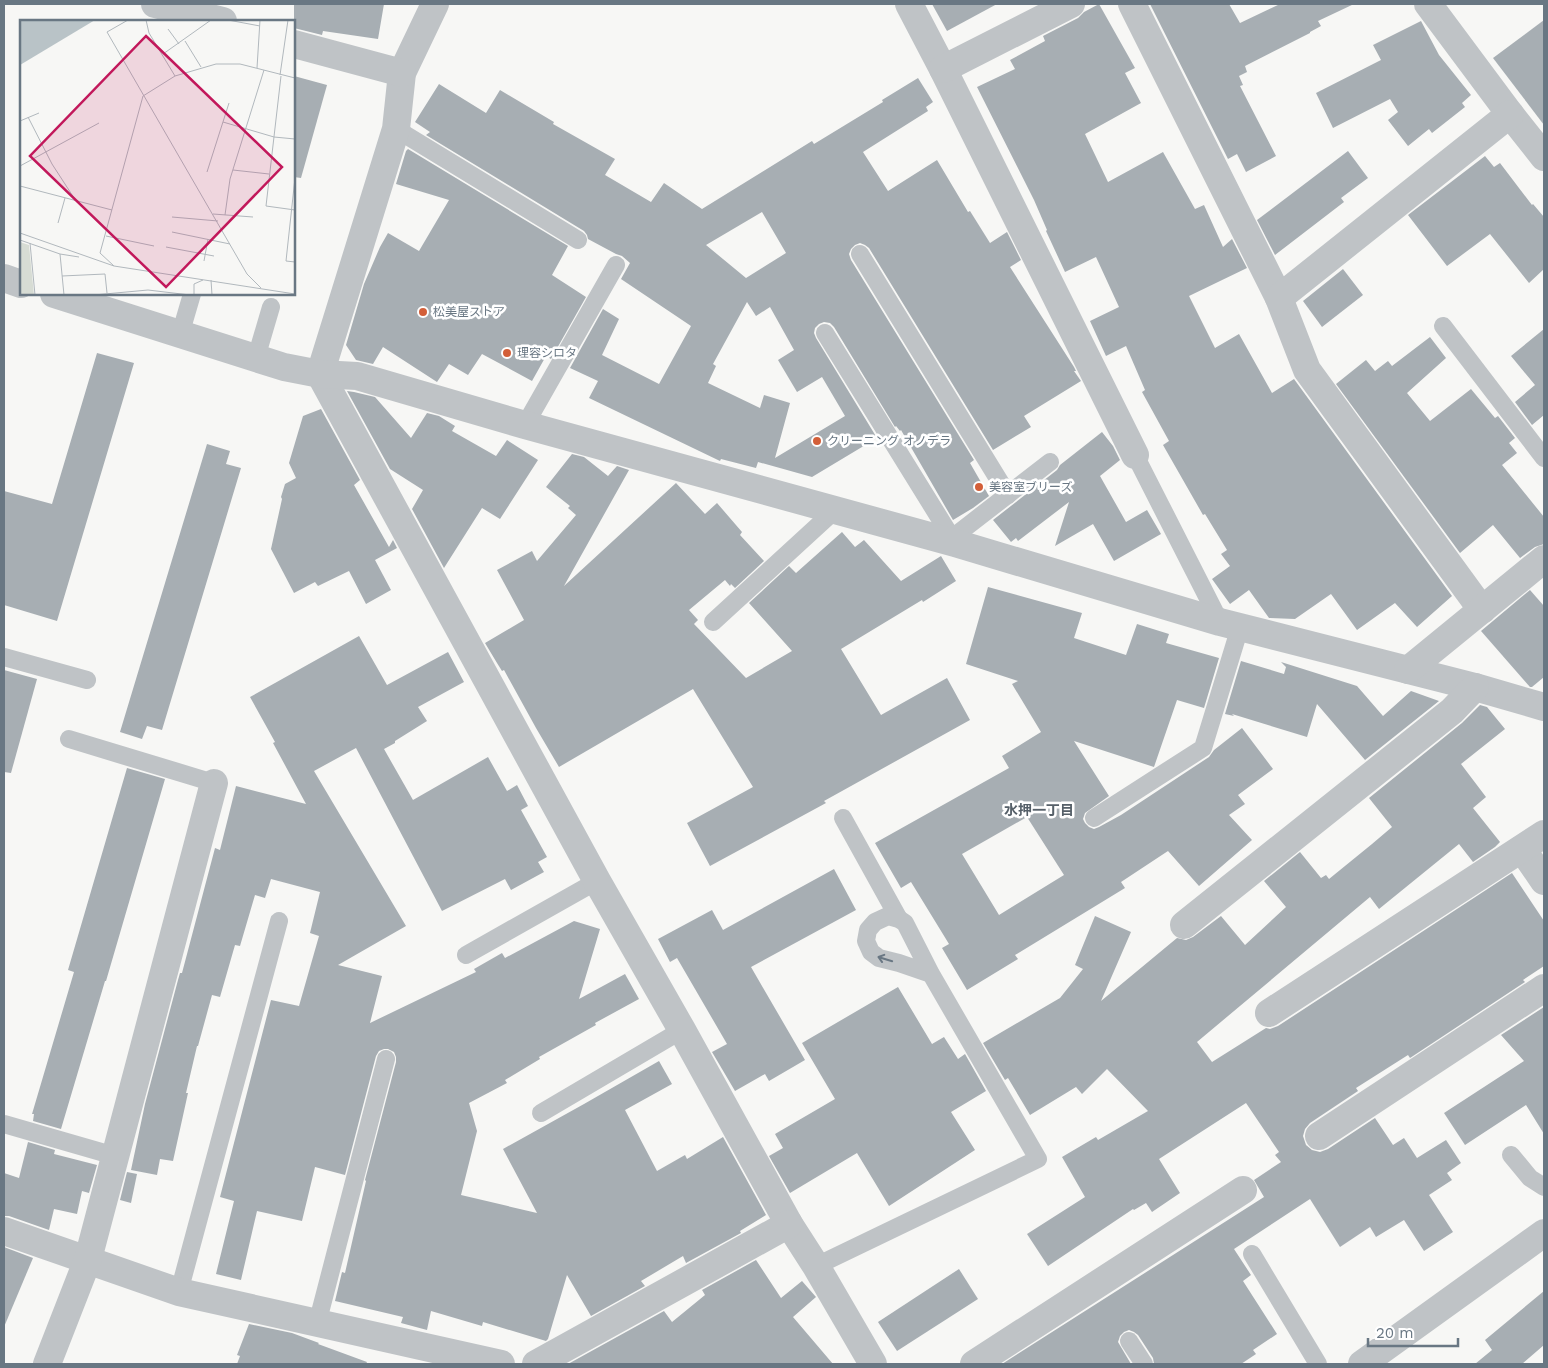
<svg xmlns="http://www.w3.org/2000/svg" width="1548" height="1368" viewBox="0 0 1548 1368" font-family="'Work Sans','Noto Sans JP',sans-serif">
<rect width="100%" height="100%" fill="#f7f7f5"/>
<g fill="#a7aeb3" fill-rule="evenodd">
<path d="M294,4H384L378,39L323,31L322,35L294,28Z"/>
<path d="M932,4H997L947,31Z"/>
<path d="M1099,4L1135,68L1125,73L1141,103L1085,134L1108,182L1163,152L1195,209L1204,205L1223,247L1232,239L1247,268L1189,296L1215,348L1239,334L1272,393L1294,379L1452,596L1417,627L1395,603L1357,630L1331,594L1295,619L1269,618L1249,590L1230,604L1212,579L1230,566L1221,554L1227,550L1205,514L1203,515L1163,445L1169,441L1142,392L1145,390L1126,346L1106,356L1090,321L1119,307L1096,257L1065,272L1046,231L1047,230L1034,200L977,87L1015,69L1010,60L1045,41L1043,36L1078,18L1084,12Z"/>
<path d="M1150,4H1229L1240,23L1280,4H1354L1318,21L1321,26L1310,32V33L1245,66L1247,72L1239,76L1243,85L1240,86L1276,156L1246,172L1237,154L1228,159Z"/>
<path d="M1544,20V125L1493,58Z"/>
<path d="M1421,21L1439,55L1471,95L1462,103L1465,107L1432,133L1429,129L1408,146L1388,120L1398,112L1390,99L1333,128L1316,93L1381,60L1373,45Z"/>
<path d="M294,76L327,85L301,178L294,177Z"/>
<path d="M918,78L933,102L926,107L928,111L863,152L888,191L937,160L968,212L970,211L990,243L1007,232L1021,260L1010,267L1074,367L1076,371H1074L1081,381L1024,416L1031,427L993,450L869,248L865,245L860,243L855,245L851,249L849,254L851,260L974,460L970,463L989,496L973,508L953,520L901,430L900,431L896,426L895,427L834,327L830,323L824,322L819,324L815,328L814,333L816,338L877,438L812,477L758,462L756,468L721,459L720,461L589,398L598,381L570,368L603,309L619,319L602,355L659,384L691,326L621,279L630,263L622,256L616,254L588,239L587,235L584,231L426,135L430,132L415,122L439,84L486,113L500,90L554,122L553,124L615,159L605,175L651,202L664,183L702,209L812,141L814,144L883,102L882,100ZM762,212L786,253L746,278L706,245ZM747,302L756,316L770,307L794,350L778,360L797,392L822,377L845,416L775,458L790,403L764,395L760,408L708,383L716,366L713,364Z"/>
<path d="M408,149L568,246L552,275L586,297L551,359L546,356L532,381L482,354L468,375L449,364L437,382L383,347L373,364L356,360L346,345L364,284L380,247L388,233L419,251L449,200L396,184L406,151Z"/>
<path d="M1348,151L1368,178L1341,198L1344,202L1275,255L1257,220Z"/>
<path d="M1485,156L1494,167L1500,163L1532,205L1533,204L1544,217V269L1529,283L1490,234L1447,266L1408,215Z"/>
<path d="M1343,269L1363,295L1322,327L1303,301Z"/>
<path d="M1544,329V415L1532,425L1515,402L1535,385L1511,356Z"/>
<path d="M1430,337L1446,358L1407,393L1430,421L1471,389L1495,418L1498,416L1515,438L1509,443L1517,453L1502,465L1544,517V544L1535,547L1520,558L1493,525L1460,553L1336,384L1366,360L1375,371L1388,361L1392,366Z"/>
<path d="M97,353L134,363L57,621L4,605V491L52,504Z"/>
<path d="M347,391L354,392L375,397L411,438L427,413L439,416L455,426L452,431L496,456L507,440L538,460L500,519L482,508L444,568L412,509L423,490L390,469Z"/>
<path d="M321,409L360,480L354,485L389,547L393,540L397,548L375,560L391,590L366,604L349,571L318,586L315,582L294,593L271,549L282,499L281,497L285,484L296,478L289,463L303,416Z"/>
<path d="M1102,432L1113,446L1120,460L1100,476L1126,522L1147,510L1161,534L1114,561L1093,524L1055,546L1069,502L1018,541L1016,538L1011,542L993,520L1057,470L1060,465Z"/>
<path d="M207,444L230,451L226,464L241,468L162,730L147,726L142,739L120,732Z"/>
<path d="M572,454L584,457L608,476L617,466L629,470L564,586L676,483L705,514L717,503L742,532L740,535L764,561L735,588L731,584L730,586L725,580L689,610L698,620L694,624L746,678L792,651L749,603L789,566L796,573L842,532L855,547L864,540L901,581L941,556L956,581L923,602L922,600L841,649L881,715L947,678L970,720L824,801L826,803L710,866L687,823L753,787L693,689L559,767L536,728L504,670L502,671L497,663L485,643L524,620L497,570L532,551L537,561L576,515L568,508L570,506L546,487Z"/>
<path d="M988,587L1082,613L1074,638L1126,655L1137,624L1169,634L1166,643L1219,658L1204,708L1177,700L1154,767L1074,741L1109,796L1085,813L1083,819L1085,823L1089,827L1094,829L1099,827L1121,815L1209,757L1214,750L1242,728L1273,769L1238,795L1245,804L1229,815L1252,840L1199,886L1168,851L1121,882L1125,888L1015,955L1018,959L967,990L942,948L949,944L911,882L901,888L875,843L1009,768L1002,756L1041,732L1012,684L1018,681L966,664ZM1027,817L1064,875L999,915L962,854Z"/>
<path d="M1530,590L1544,606V677L1532,687H1530L1481,631Z"/>
<path d="M359,636L387,685L448,652L464,682L418,707L427,721L395,741V743L384,749L413,800L488,757L507,791L517,785L528,806L521,810L547,857L538,862L544,872L511,890L505,879L442,911L356,748L314,771L406,926L338,965L382,976L370,1023L476,972L474,969L502,953L505,958L574,921L600,929L579,999L625,974L639,999L595,1023L596,1025L539,1057L540,1059L505,1080L507,1083L469,1103L477,1131L461,1195L537,1213L503,1149L584,1104L659,1061L672,1084L625,1110L657,1171L685,1155L687,1159L723,1137L766,1215L740,1231L741,1233L686,1263L683,1256L641,1281L645,1286L591,1316L567,1275L548,1339L546,1341L483,1322L482,1326L431,1311L427,1330L401,1323L403,1317L335,1301L342,1272L345,1273L366,1181L365,1180L396,1062V1057L394,1052L388,1049H384L379,1051L376,1056L345,1175L315,1167L302,1221L257,1211L241,1280L216,1274L234,1201L220,1197L271,1000L299,1006L319,936L310,933L320,892L271,879L265,898L255,895L240,946L235,945L220,997L212,995L198,1046H197L186,1093H188L173,1161L160,1159L157,1175L131,1170L145,1104L178,980L180,973H182L215,848L220,850L236,786L306,804L273,743L275,742L250,697Z"/>
<path d="M1241,661L1284,674L1286,667L1281,662L1357,686L1383,716L1411,691L1439,701L1365,760L1317,704L1307,737L1232,714L1234,716L1225,714Z"/>
<path d="M4,670L37,679L11,773L4,772Z"/>
<path d="M1480,705L1487,707L1505,729L1461,764L1486,797L1473,808L1500,842L1495,847L1473,862L1459,844L1379,909L1370,897L1197,1042L1212,1062L1266,1028L1270,1029L1278,1026L1512,873L1544,921V966L1523,980L1525,982L1410,1058L1408,1055L1356,1088L1358,1091L1310,1123L1305,1129L1303,1136L1306,1145L1312,1150L1320,1152L1328,1149L1375,1118L1393,1145L1404,1138L1417,1158L1446,1140L1461,1163L1447,1173L1452,1180L1429,1195L1453,1232L1424,1251L1404,1220L1376,1237L1370,1227L1340,1247L1310,1199L1234,1249L1251,1275L1243,1281L1277,1334L1253,1350L1256,1354L1241,1364H1154L1153,1358L1138,1335L1134,1332L1129,1330L1124,1332L1120,1336L1118,1342L1131,1364H1002L1264,1197L1254,1180L1281,1162L1275,1155L1279,1152L1246,1103L1159,1159L1180,1193L1152,1212L1146,1203L1134,1210L1133,1209L1048,1266L1027,1234L1085,1197L1062,1157L1096,1137L1098,1140L1148,1111L1107,1069L1082,1094L1076,1087L1030,1115L1008,1078L1005,1080L983,1043L1060,998L1083,969L1075,965L1095,916L1131,932L1101,1001L1177,938L1186,940L1193,937L1221,916L1245,945L1286,907L1264,881L1300,852L1321,878L1326,875L1329,879L1372,844L1392,827L1369,798L1462,723Z"/>
<path d="M127,768L165,779L106,981H105L61,1129L33,1121L34,1114H32L74,972L68,970Z"/>
<path d="M834,869L856,910L751,967L805,1060L769,1081L765,1074L735,1091L712,1052L727,1044L677,958L670,962L658,939L712,910L723,930Z"/>
<path d="M898,987L932,1044L944,1037L958,1059L965,1054L986,1091L951,1112L975,1150L889,1206L857,1153L790,1193L769,1156L783,1148L775,1134L835,1099L802,1043Z"/>
<path d="M1544,1007V1134L1526,1105L1465,1145L1444,1113L1524,1061L1501,1035Z"/>
<path d="M28,1142L55,1150L54,1154L97,1165L89,1193L82,1191L77,1214L54,1209L49,1230L9,1216H4V1173L19,1178Z"/>
<path d="M127,1172L137,1174L131,1203L120,1200Z"/>
<path d="M4,1247L33,1258L4,1327Z"/>
<path d="M756,1260L781,1298L802,1281L816,1297L793,1317L833,1364H568L664,1311L672,1322L705,1295L702,1290Z"/>
<path d="M959,1269L978,1299L897,1351L878,1322Z"/>
<path d="M1544,1291V1345L1522,1364H1475L1492,1350L1485,1340Z"/>
<path d="M249,1324L292,1333L319,1343L318,1344L367,1362L366,1364H237L240,1356L237,1355Z"/>
</g>
<g fill="none" stroke-linecap="round" stroke-linejoin="round">
<g stroke="#bfc3c6" stroke-width="18">
<path d="M396,129L578,240"/>
<path d="M860,254L1008,495"/>
<path d="M1443,326L1544,458"/>
<path d="M825,333L955,543"/>
<path d="M180,335L192,294"/>
<path d="M256,358L271,307"/>
<path d="M525,425L616,265"/>
<path d="M1135,455L1220,622"/>
<path d="M952,538L1050,462"/>
<path d="M713,622L835,510"/>
<path d="M4,657L87,680"/>
<path d="M69,739L214,783"/>
<path d="M843,818L899,919"/>
<path d="M1094,818L1203,748L1240,627"/>
<path d="M466,955L597,881"/>
<path d="M541,1113L682,1030"/>
<path d="M4,1124L115,1156"/>
<path d="M1511,1155L1530,1178L1544,1187"/>
<path d="M1252,1254L1318,1364"/>
<path d="M816,1266L1038,1159L931,974L905,923L899,919L888,916L875,922L868,930L866,941L871,952L879,958L899,963L931,974"/>
<path d="M179,1292L279,921"/>
<path d="M317,1324L386,1059"/>
<path d="M1129,1341L1144,1364"/>
</g>
<g stroke="#bfc3c6" stroke-width="28">
<path d="M155,4L223,21"/>
<path d="M435,4L402,73L396,129L320,374L597,881L682,1030L789,1224L816,1266L873,1364"/>
<path d="M909,4L943,69L1135,455"/>
<path d="M1132,4L1279,298L1307,370L1482,610"/>
<path d="M1428,4L1510,114L1544,157"/>
<path d="M294,44L402,73"/>
<path d="M943,69L1071,4"/>
<path d="M4,278L21,284"/>
<path d="M54,294L284,367L320,374L357,376L525,425L955,543L1220,622L1475,687L1544,707"/>
<path d="M1279,298L1510,114"/>
<path d="M1408,670L1544,559"/>
<path d="M1522,849L1544,881"/>
<path d="M1184,925L1452,711L1475,687"/>
<path d="M1269,1013L1544,834"/>
<path d="M1319,1136L1544,988"/>
<path d="M4,1231L179,1292L501,1364"/>
<path d="M47,1364L88,1259L214,783"/>
<path d="M536,1364L789,1224"/>
<path d="M974,1364L1243,1190"/>
<path d="M1362,1364L1544,1233"/>
</g>
</g>
<defs><path id="oneway-shaft" d="M-6 0H5M1.5-3L5.5 0L1.5 3" fill="none" stroke-width="1.6" stroke-linecap="round" stroke-linejoin="round" transform="scale(1.25)"/></defs>
<use stroke="#697783" href="#oneway-shaft" transform="translate(885 959) rotate(-163)"/>
<g fill="#d35f39" stroke="#fff" stroke-width="2">
<circle cx="423" cy="312" r="5"/>
<circle cx="507" cy="353" r="5"/>
<circle cx="817" cy="441" r="5"/>
<circle cx="979" cy="487" r="5"/>
</g>
<g text-anchor="middle" dominant-baseline="central" stroke-width="5" stroke-linejoin="round" paint-order="stroke">
<g font-size="12" fill="#697783" stroke="#fff" text-anchor="start">
<text x="433" y="312">松美屋ストア</text>
<text x="517" y="353">理容シロタ</text>
<text x="827" y="441">クリーニング オノデラ</text>
<text x="989" y="487">美容室ブリーズ</text>
</g>
<g font-size="14" font-weight="bold" fill="#566069" stroke="#fff">
<text x="1039" y="810">水押一丁目</text>
</g>
</g>
<g transform="translate(20 20)">
<rect width="275" height="275" fill="#f7f7f5"/>
<path d="M0,222L9,225L14,275H0Z" fill="#d7dcd4"/>
<path d="M0,0H75L0,45Z" fill="#b9c3c7"/>
<path fill="none" stroke="#b1b8bd" stroke-width="1" d="M108,0L87,12L227,254L241,268M126,0L129,13L155,56M208,0L240,6M148,9L159,24M165,21L181,47M143,34L191,0M237,48L240,0M260,55L268,0M261,56L246,186L275,190M8,97L32,144L56,181M0,101L19,93M203,102L254,117L275,119M0,146L79,103M213,150L249,154M187,152L209,83M275,158L266,241L275,242M0,166L92,190M193,194L233,197M205,195L210,159L244,50M152,197L198,201M38,203L45,178M152,212L210,224M0,213L94,246L275,274M86,216L134,226M0,220L40,234L44,275M10,223L15,275M146,227L194,236M40,234L59,237M184,241L188,219M94,246L80,233L123,76L155,56L196,44H220L275,58M42,256L85,254L87,273M191,260L192,275M74,275L128,270L170,275M174,275V264L183,260"/>
<path fill="#c2185b" fill-opacity="0.15" stroke="#c2185b" stroke-width="2.5" d="M126,16L262,147L146,267L10,136Z"/>
<rect width="275" height="275" fill="none" stroke="#697783" stroke-width="2.5"/>
</g>
<rect width="1548" height="1368" fill="none" stroke="#697783" stroke-width="10"/>
<path d="M1368 1338v8h90v-8" fill="none" stroke="#697783" stroke-width="2.5"/>
<text x="1376" y="1338" font-size="15" fill="#697783" stroke="#ffffff" stroke-width="4" paint-order="stroke">20 m</text>
</svg>
